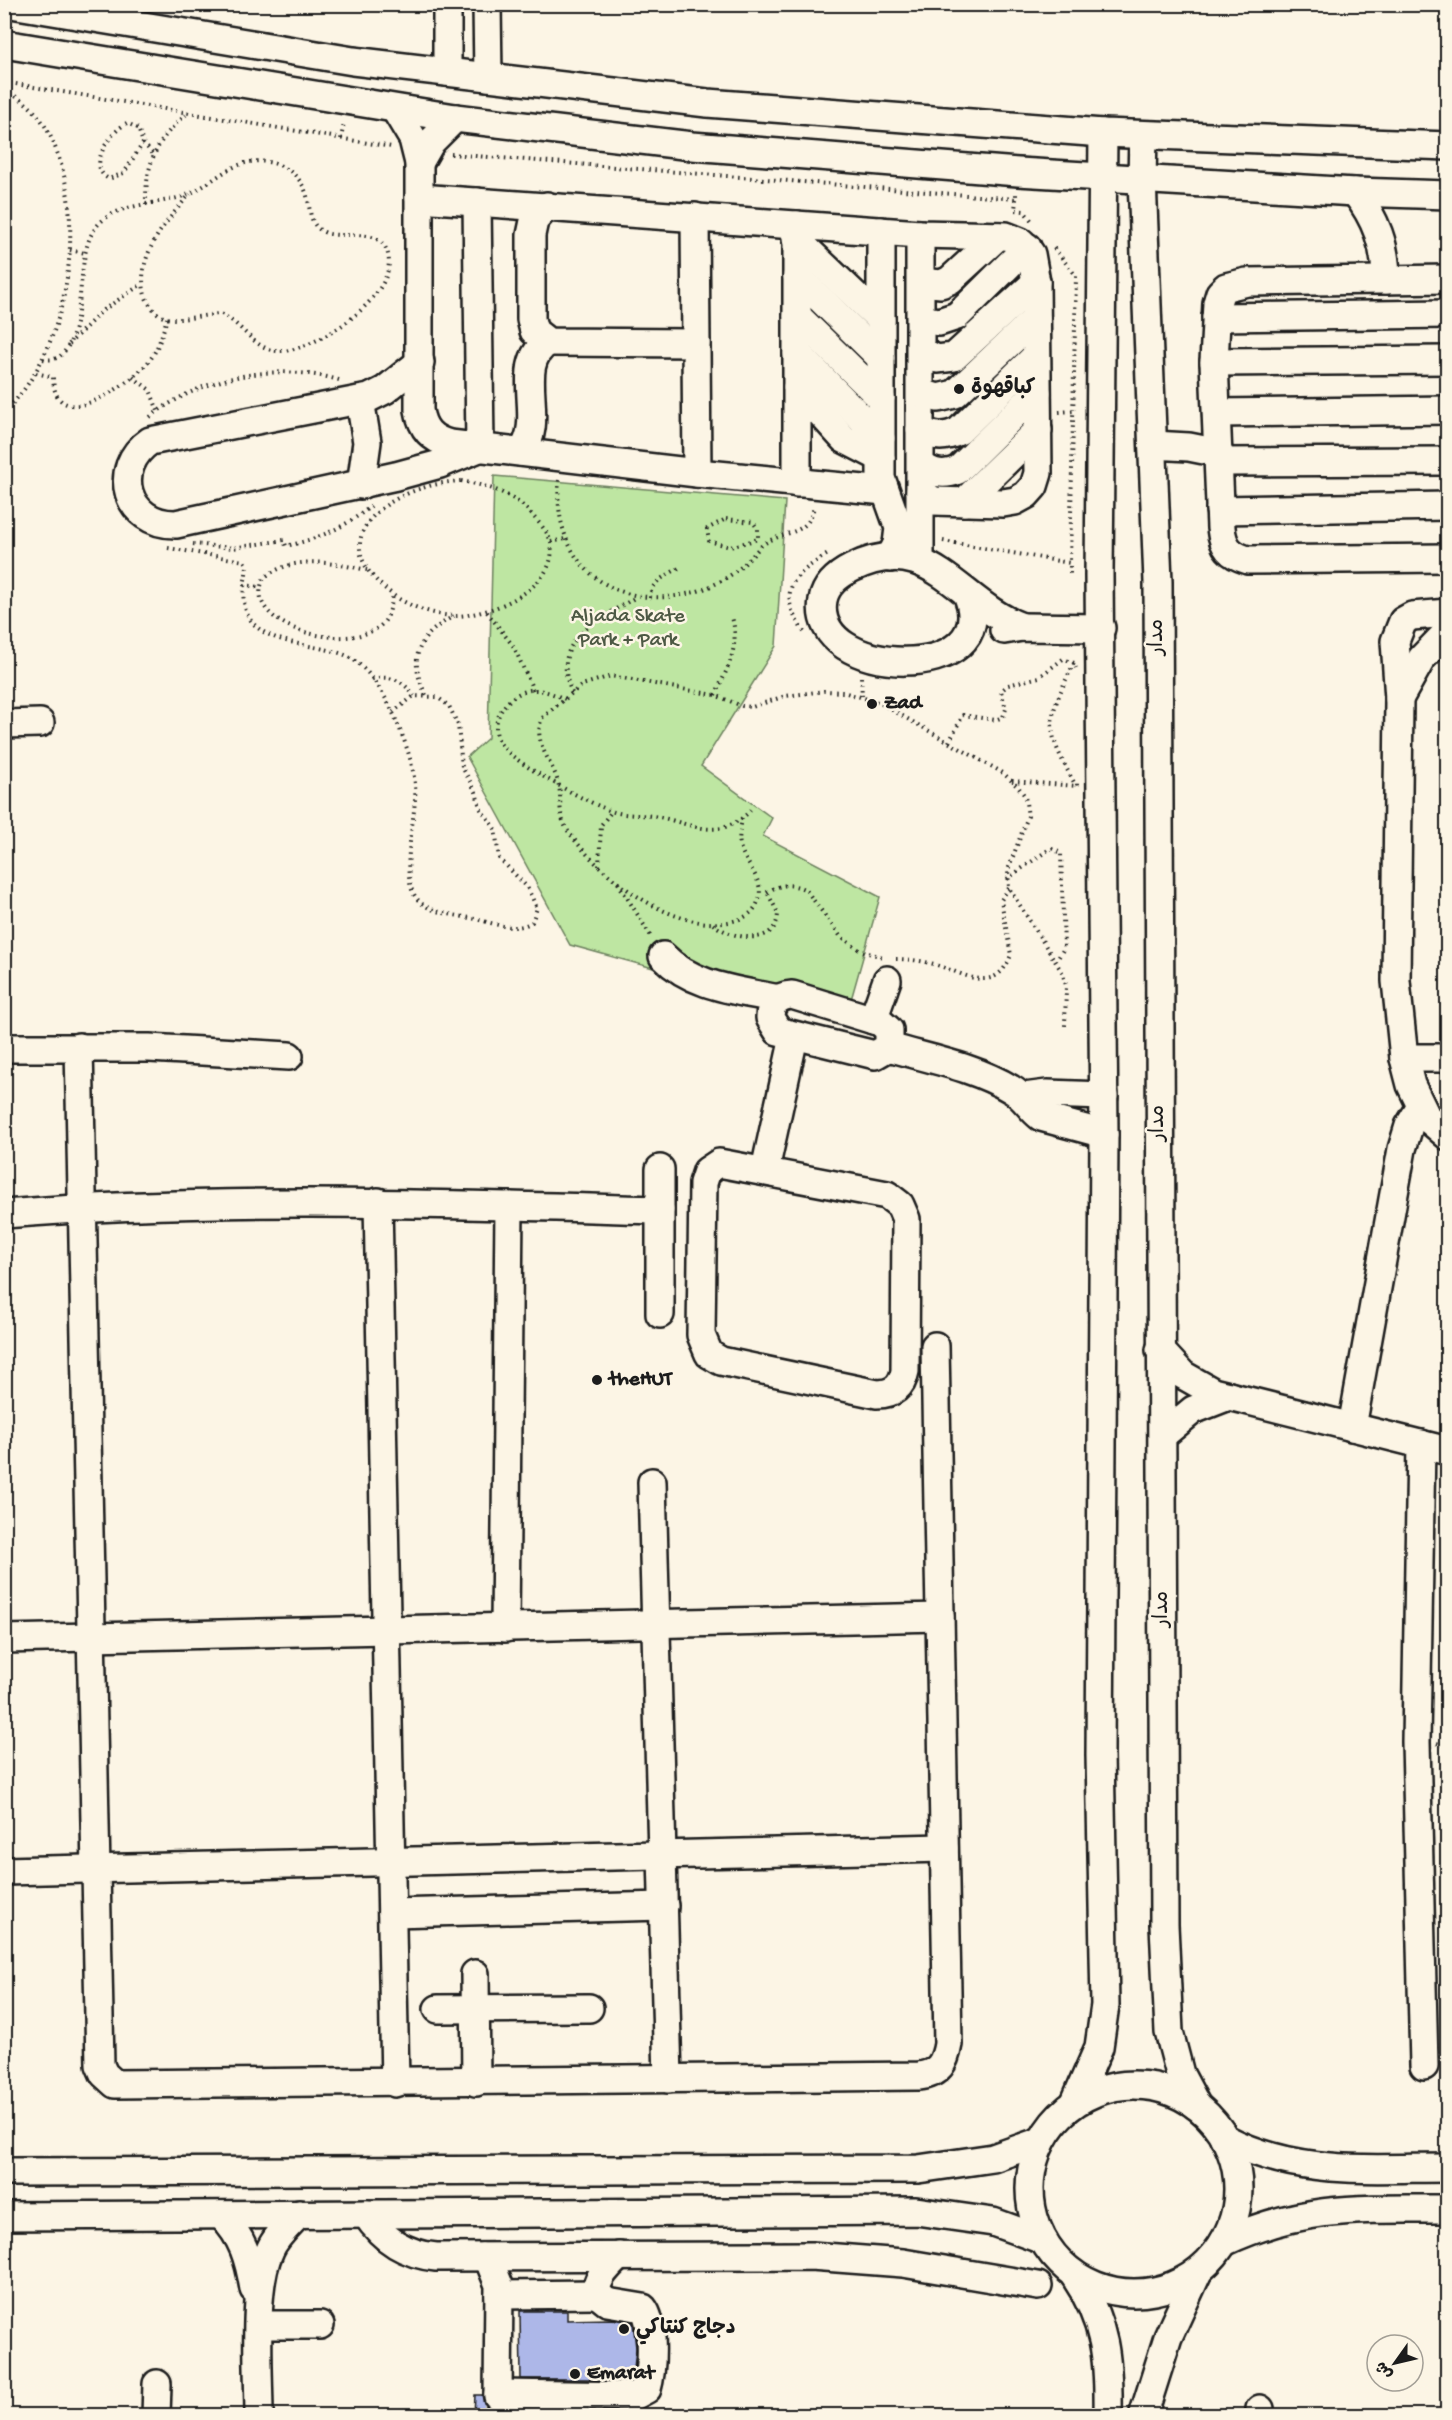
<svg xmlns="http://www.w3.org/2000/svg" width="1452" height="2420" viewBox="0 0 1452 2420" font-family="'Gochi Hand','Playpen Sans Arabic',sans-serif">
<rect width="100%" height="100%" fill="#fcf5e5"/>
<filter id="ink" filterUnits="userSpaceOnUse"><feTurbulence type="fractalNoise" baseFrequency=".0167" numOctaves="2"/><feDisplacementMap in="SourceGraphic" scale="12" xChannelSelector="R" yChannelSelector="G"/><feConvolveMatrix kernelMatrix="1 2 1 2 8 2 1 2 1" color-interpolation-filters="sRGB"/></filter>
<g filter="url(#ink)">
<path fill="#bee6a2" stroke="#6d815f" stroke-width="1.5" d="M494,476L785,501L776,646L701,766L772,818L763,836L880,897L845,1021L570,945L467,757L488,738Z"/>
<g fill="#adb7e8" stroke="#1c1c1c" stroke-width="1.5">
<path d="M520,2311H567V2320L611,2319L633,2322L636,2348L633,2379H521Z"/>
<path d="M475,2395H482L484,2403L491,2410H517V2415H474Z"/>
</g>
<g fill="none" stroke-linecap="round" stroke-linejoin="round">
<g stroke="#dad4c7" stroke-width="27" stroke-dasharray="27 14" stroke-linecap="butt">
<path d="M497,2416L498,2396"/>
<path d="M604,2416V2410"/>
</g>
<g stroke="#1c1c1c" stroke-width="32">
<g id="minor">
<path d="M11,4L353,61L707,103L1103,133L1448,146"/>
<path d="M487,4L488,77"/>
<path d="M4,44L455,118L692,146L1018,172L1355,192L1448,195"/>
<path d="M447,72V4"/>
<path d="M395,109L413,139L419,163V410C422,429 431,439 450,444L697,473L885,491"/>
<path d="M1143,135L1142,179L1158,582L1164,1925L1169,2032L1180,2074L1197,2106"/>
<path d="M419,163L431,142L455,118"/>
<path d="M1355,192C1376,219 1386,246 1386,280"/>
<path d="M419,198L920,234L1006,236L1021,242L1031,254L1036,282L1038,473L1034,486L1026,495L1015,501L1003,503L933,501L920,491"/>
<path d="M477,202L480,447"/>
<path d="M547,206L534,221L531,235V319L534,331L548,342L696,343"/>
<path d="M695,217L697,473"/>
<path d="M797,225V483"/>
<path d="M881,231V478L899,528L897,544L890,558"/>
<path d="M920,234V562"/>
<path d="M796,239L881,320"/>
<path d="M797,276L881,358"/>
<path d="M1448,279L1247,282L1226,287L1220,293L1217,303L1214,362L1221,528C1223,547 1230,555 1248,560L1448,558"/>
<path d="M921,282L941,284L950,280L998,236"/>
<path d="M797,316L881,398"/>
<path d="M1216,317L1448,314"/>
<path d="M921,319L939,322L957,316L1027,247"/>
<path d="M921,351L937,359L954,357L1036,282"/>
<path d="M797,353L881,438"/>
<path d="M420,362L385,390L369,398L150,441C110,468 126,525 176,524L396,476L440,464L479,448"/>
<path d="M1214,362L1448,360"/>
<path d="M797,387L844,439L881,458"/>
<path d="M921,393L938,398L955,394L1036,318"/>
<path d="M360,400L367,442L361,485"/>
<path d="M1217,413L1448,410"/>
<path d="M920,429C933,438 945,438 959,431L1036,356"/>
<path d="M1153,445L1189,447L1219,453"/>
<path d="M521,452C548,421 511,365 548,342"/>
<path d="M1219,462L1448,461"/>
<path d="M921,465C933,474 944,476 958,470L1037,392"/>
<path d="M964,502L1038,430"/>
<path d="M1220,510L1448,506"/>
<path d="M967,594C1006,685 809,680 823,600C826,584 838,575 852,568C930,529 959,605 1022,627"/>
<path d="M1448,613L1412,616L1403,621L1395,641L1399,699L1396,981L1404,1058L1411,1085L1427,1118L1448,1136"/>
<path d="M1004,630L1022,627L1101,628"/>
<path d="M1399,699L1422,658L1448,631"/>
<path d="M4,724L40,723"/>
<path d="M663,956C693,987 737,990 778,999"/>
<path d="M792,995L880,1022L889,1030V1047L875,1055L778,1031L770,1018C770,1004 777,996 792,995Z"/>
<path d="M873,1020L887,980"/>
<path d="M79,1047L100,2065L104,2074L115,2084L919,2076C939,2074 945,2062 948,2044L935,1346"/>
<path d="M889,1047C929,1059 975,1067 1011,1089C1024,1096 1029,1108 1041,1117L1104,1134"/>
<path d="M4,1048H149L289,1056"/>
<path d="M1404,1058H1448"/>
<path d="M1024,1097L1047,1094L1104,1096"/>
<path d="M719,1163L887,1195L900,1205L906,1219L905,1371C902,1387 893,1394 877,1394L721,1361L709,1354L701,1335L703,1183L707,1171Z"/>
<path d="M660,1169V1314"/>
<path d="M765,1170L794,1037"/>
<path d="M378,1202L395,2083"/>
<path d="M4,1214C223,1196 442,1204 660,1210"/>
<path d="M1160,1350L1183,1375L1213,1392L1448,1451"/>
<path d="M1352,1427L1402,1149L1409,1126L1420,1108"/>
<path d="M1163,1435L1193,1410L1229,1396"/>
<path d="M1421,1444L1416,1742L1424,2066"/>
<path d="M652,1482L668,2079"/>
<path d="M505,1628L509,1206"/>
<path d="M4,1639L940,1617"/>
<path d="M4,1871L944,1848"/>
<path d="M392,1913L664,1906"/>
<path d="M475,1974L476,2082"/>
<path d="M438,2009L589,2008"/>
<circle cx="1134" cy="2189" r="104"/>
<path d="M1075,2102L1099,2047L1105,2005L1100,1755L1104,1134L1099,575L1103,133"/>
<path d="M1224,2138C1297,2176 1368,2168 1448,2168"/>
<path d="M4,2172L918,2169L993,2158L1041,2141"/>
<path d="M366,2214C383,2240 405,2254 436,2257L811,2256L903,2263L1038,2286"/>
<path d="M221,2215C243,2237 249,2259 254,2289"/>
<path d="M4,2216L916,2211L993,2222L1043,2240"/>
<path d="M1224,2242C1302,2205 1364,2209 1448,2209"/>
<path d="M482,2257L490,2263L499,2285L498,2396"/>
<path d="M1074,2275C1106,2322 1109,2360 1108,2416"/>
<path d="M499,2295L597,2294"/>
<path d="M259,2325H320"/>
<path d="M498,2394L634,2396L647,2389C652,2372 655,2322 643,2308L607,2302L597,2294C595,2278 608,2267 619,2256"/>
<path d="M1260,2409V2416"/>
<path d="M156,2416L157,2384"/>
<path d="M259,2416C259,2373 252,2286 270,2250C276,2236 289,2225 299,2214"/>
<path d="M1143,2416L1168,2337L1198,2272"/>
</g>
</g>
<g stroke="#1c1c1c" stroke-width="4" stroke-dasharray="1.5 4.5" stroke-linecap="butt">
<path d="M4,82L392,147"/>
<path d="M4,92C30,99 46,123 55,147C87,225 68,353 4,412"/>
<path d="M341,139L344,122"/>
<path d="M143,143L124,173L109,179C85,167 111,131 127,123L138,128L143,143L153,154"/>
<path d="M451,154L1016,199V194"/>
<path d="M1016,199L1015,210L1024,211L1032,221"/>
<path d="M146,205C145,166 156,139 186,115"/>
<path d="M1054,248L1076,276L1070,563"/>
<path d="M70,250L85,253"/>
<path d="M69,344L103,310L142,284"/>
<path d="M43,359C49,360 55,360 60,356C88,332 74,260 94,230C114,200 159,207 189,194C209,185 223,169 245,163C269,157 295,167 305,190C312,206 306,225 326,233C345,239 378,227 387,251C403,294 313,354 277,351C254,349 241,323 221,314C205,314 181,322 166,318C156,315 148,304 145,295C135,255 166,222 190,194"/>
<path d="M36,373L53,377C54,438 130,385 149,361C158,350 163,332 167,318"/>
<path d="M133,377L150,390L158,411"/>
<path d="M1059,412L1073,411"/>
<path d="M150,417C203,376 274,362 339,380"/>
<path d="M559,480C551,567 618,617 701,590C718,584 735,574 747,561C754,555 759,546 767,542C788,530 809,535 814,506"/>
<path d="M461,481C489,486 515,494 533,516C540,524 549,533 551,543C559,588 491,615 456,616C436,616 407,606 392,594C313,535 397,484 461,481Z"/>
<path d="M726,519L753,522L758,529V539L730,547L709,541L707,529Z"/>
<path d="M943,541L1070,563V577"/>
<path d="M551,542L565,539"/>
<path d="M193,544L233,548L284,540L286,546C318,539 346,527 371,506"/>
<path d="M168,548L244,561L247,566C246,578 242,590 244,602C250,649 316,641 347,656C368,666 388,699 396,720C405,741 413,763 415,785C418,817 396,878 419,901C432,914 458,915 475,919C494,923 514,933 532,922L537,908L527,887L499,858L495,829L480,808L476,792L462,767L458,725L449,706L437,697L414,696L393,712"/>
<path d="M367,570C332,563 294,554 264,578C238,629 357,656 384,622C390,614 391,605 393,595"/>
<path d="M244,585L259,587"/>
<path d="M650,598C650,581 667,576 679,568"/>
<path d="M487,612L514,647L533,690"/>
<path d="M804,632C776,592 791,576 828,554"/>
<path d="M1074,663C1045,723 1044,728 1076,786"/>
<path d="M861,677L862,696"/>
<path d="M372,679C391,675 403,680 414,696"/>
<path d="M572,693C548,639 598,621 636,597"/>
<path d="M426,695C407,657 418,636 454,616"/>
<path d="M715,695C728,668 740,647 732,617"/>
<path d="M565,699C554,694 542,689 530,690C505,694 484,727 504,748C519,766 590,804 614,812C629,816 644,814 659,817C679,821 701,832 722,828C734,825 743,818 752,809"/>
<path d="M949,742L963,715L995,720L1003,717L1006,709L1001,691L1008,685L1039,677L1063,659L1074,663L1076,668"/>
<path d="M1012,781L1077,786V783"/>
<path d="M742,818C741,827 738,836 740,845C744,865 768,881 757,904C751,917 737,921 723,923C667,928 599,875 568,831C556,812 563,800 558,782C552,760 532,743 542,718L582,685L611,676L715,695L742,706L752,707L785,696L824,691L843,692L878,702L1003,773L1019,788L1025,796L1028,816L1008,870L1009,888L1062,972L1066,985L1065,1026"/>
<path d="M599,866L601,825L612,811"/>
<path d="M1007,879L1048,850L1052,849L1061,853L1064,948L1057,960"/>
<path d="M618,883L652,938"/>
<path d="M767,892C780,884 792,883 806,890L841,937L861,951L883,957"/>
<path d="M713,924C732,939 777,948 778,913L766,890"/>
<path d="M896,959C909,959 922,961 934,964C964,973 995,997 1011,955L1001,900L1009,888"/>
<path d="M1437,1743L1448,1747"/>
</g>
<use href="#minor" stroke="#fcf5e5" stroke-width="27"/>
</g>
</g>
<g fill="#1c1c1c" stroke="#fcf5e5" stroke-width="2">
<circle cx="959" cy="389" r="6"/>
<circle cx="872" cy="704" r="6"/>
<circle cx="597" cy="1380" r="6"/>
<circle cx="624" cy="2329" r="6"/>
<circle cx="575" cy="2374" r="6"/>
</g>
<g text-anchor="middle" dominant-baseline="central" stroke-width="5" stroke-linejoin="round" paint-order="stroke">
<g font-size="21" font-weight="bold" fill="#1c1c1c" stroke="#fcf5e5" text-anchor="start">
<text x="971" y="389">كباقهوة</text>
<text x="884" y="704">Zad</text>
<text x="609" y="1380">theHUT</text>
<text x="636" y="2329">دجاج كنتاكي</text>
<text x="587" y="2374">Emarat</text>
</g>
<g font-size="21" fill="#4d5944" stroke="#fcf5e5">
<text x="628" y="617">Aljada Skate<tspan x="628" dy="24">Park + Park</tspan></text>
</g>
<g font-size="21" fill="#1c1c1c" stroke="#fcf5e5">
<text transform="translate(1158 637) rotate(-90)">مدار</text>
<text transform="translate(1159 1123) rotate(-90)">مدار</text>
<text transform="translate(1163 1609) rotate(-90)">مدار</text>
</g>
</g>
<rect width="1452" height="2420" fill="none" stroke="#fcf5e5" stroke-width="24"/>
<rect x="12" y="12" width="1428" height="2396" fill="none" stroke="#1c1c1c" stroke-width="2" filter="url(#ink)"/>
<g transform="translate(1395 2363) rotate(236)"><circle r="28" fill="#fcf5e5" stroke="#a29e95" stroke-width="1.5"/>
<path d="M0-4.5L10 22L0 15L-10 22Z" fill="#1c1c1c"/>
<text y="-9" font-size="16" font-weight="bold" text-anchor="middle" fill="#1c1c1c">ش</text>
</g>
</svg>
